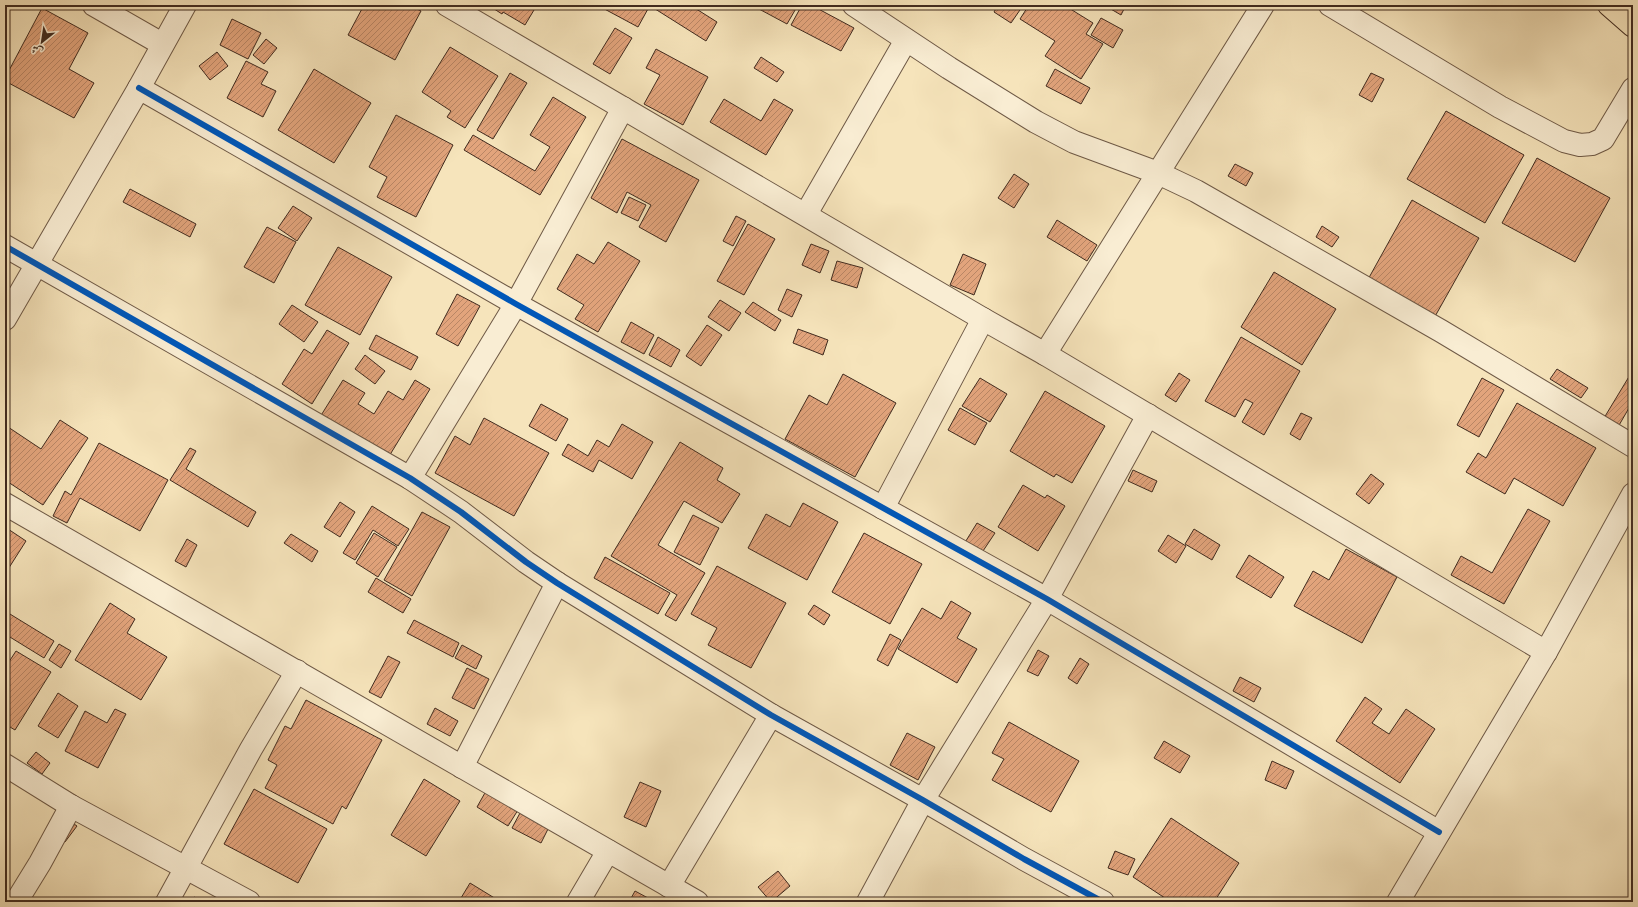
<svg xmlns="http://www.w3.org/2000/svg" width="1638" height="907" viewBox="0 0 1638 907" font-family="'Old Standard TT',Amiri,serif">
<defs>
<pattern id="building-hatch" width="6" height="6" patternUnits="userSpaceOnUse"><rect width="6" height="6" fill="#e2a47c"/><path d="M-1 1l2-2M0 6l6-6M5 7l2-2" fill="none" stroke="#b98665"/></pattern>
</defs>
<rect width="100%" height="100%" fill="#f6e4bb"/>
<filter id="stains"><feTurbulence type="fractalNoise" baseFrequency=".005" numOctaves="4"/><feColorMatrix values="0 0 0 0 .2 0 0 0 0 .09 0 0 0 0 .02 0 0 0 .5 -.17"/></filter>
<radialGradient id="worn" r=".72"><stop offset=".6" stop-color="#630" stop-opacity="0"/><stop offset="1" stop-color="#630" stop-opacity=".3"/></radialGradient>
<g fill="url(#building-hatch)" stroke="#412b1f">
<path d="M364,5H409L421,11L395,60L348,35Z"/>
<path d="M488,5H537L525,25L503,12L502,14Z"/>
<path d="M597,5H645L649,7L638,27Z"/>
<path d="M653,5H690L717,22L706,41L652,7Z"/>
<path d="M761,5H798L787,24L759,9Z"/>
<path d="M802,5H811L854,28L841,51L791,25Z"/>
<path d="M998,5H1019L1022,7L1011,23L994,12Z"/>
<path d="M1029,5H1064L1093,23L1086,34L1103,44L1081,79L1045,56L1055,41L1020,19Z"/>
<path d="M1104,5H1126L1121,15Z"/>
<path d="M42,8L88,33L69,69L94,83L74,118L5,81V78Z"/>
<path d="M1101,18L1123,30L1113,48L1091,35Z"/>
<path d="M232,19L261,33L248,59L220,45Z"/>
<path d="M615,28L632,38L610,74L593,64Z"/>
<path d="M266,39L277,48L264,64L253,55Z"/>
<path d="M450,47L498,76L465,128L447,117L451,111L422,92Z"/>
<path d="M656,49L708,77L683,125L644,104L660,75L646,68Z"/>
<path d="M217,52L228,66L210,80L199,66Z"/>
<path d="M761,57L784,72L777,82L754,68Z"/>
<path d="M246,61L268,72L261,84L276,91L263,117L227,98Z"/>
<path d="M314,69L371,103L334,163L278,130Z"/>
<path d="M1055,69L1090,88L1081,104L1046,86Z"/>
<path d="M510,73L527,83L493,139L477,130Z"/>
<path d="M1371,73L1384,79L1372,102L1359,95Z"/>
<path d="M553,97L586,117L540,195L464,150L473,135L535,171L550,147L530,135Z"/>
<path d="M724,99L761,121L774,99L793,110L766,155L710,122Z"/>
<path d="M1446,111L1524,155L1485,223L1407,179Z"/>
<path d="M396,115L453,145L416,217L377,197L387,177L369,167Z"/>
<path d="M622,139L699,180L666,242L639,227L651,205L627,192L617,213L591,198Z"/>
<path d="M1537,158L1610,198L1575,262L1502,223Z"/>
<path d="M1235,164L1253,173L1246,186L1228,176Z"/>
<path d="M1014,174L1029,184L1014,208L998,198Z"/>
<path d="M130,189L196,224L190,237L123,202Z"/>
<path d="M629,197L646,205L638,221L621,213Z"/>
<path d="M1412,200L1479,238L1433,320L1366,283Z"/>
<path d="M293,206L312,218L297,241L278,228Z"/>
<path d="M736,216L746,221L733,246L723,241Z"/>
<path d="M1057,220L1097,245L1087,261L1047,237Z"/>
<path d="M748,224L775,239L744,295L717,281Z"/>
<path d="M1322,226L1339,237L1332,247L1316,237Z"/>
<path d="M267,227L296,242L274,283L244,267Z"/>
<path d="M608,242L640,261L598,332L575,319L584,305L557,289L577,254L594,264Z"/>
<path d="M811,244L829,251L820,273L802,265Z"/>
<path d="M338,247L392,277L360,335L305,305Z"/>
<path d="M963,254L986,264L974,295L950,285Z"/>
<path d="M837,261L863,268L857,288L831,280Z"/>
<path d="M1274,272L1336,309L1302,365L1241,327Z"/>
<path d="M787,289L802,295L792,317L778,310Z"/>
<path d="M457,294L480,306L458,346L436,334Z"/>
<path d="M720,300L741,313L729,331L708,317Z"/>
<path d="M753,302L781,320L775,331L745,312Z"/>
<path d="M292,305L318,322L304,342L279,324Z"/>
<path d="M631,322L654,335L644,354L621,342Z"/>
<path d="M707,325L722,335L701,366L686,356Z"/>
<path d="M798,329L828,340L823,355L793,343Z"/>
<path d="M327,330L349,343L312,404L282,384L304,349L312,354Z"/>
<path d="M376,335L418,357L411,370L369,349Z"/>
<path d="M658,337L680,350L671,367L649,355Z"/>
<path d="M1241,337L1300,371L1264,435L1242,422L1253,403L1245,399L1235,417L1205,401Z"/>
<path d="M365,355L385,371L375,384L355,369Z"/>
<path d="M1557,369L1588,388L1581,398L1550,379Z"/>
<path d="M1633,370V401L1618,427L1604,418Z"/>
<path d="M1179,373L1190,380L1176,402L1165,395Z"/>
<path d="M843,374L896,403L855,477L785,439L809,395L827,405Z"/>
<path d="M980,378L1007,394L990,422L962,406Z"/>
<path d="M1482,378L1504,390L1479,437L1457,425Z"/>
<path d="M343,380L365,393L358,404L374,414L388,391L403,400L415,380L430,389L388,458L320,417Z"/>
<path d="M1045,391L1105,426L1072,483L1056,474L1054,477L1010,451Z"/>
<path d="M1517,403L1596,448L1563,506L1514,478L1505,494L1466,472L1478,453L1486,458Z"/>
<path d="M541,404L568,419L556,441L529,426Z"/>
<path d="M960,408L987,423L975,445L948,430Z"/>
<path d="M1301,413L1312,418L1300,440L1290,434Z"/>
<path d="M484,418L549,453L514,516L435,473L455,436L470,445Z"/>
<path d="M60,420L88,438L43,505L5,480V425L41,449Z"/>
<path d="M622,424L653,442L632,479L599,460L593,472L562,455L568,444L588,456L597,440L609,447Z"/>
<path d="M680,442L723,468L717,480L740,494L722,523L684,501L658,545L705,573L676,621L665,615L677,595L611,556Z"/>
<path d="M99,443L168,480L140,531L80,498L67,523L53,516L65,491L71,495Z"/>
<path d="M190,448L196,451L186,469L256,512L248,527L170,480Z"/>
<path d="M1133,470L1157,481L1152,492L1128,481Z"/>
<path d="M1371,474L1384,484L1369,504L1356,494Z"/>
<path d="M1023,485L1045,498L1047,495L1065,506L1038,551L998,527Z"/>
<path d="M340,502L355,512L340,537L324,527Z"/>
<path d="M803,503L838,522L807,580L748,548L766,514L790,527Z"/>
<path d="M372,506L409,529L398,546L373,530L355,560L343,553Z"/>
<path d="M1528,509L1550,521L1504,604L1451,575L1461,556L1492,573Z"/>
<path d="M422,512L450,527L412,596L384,580Z"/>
<path d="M693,515L719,528L700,565L674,552Z"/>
<path d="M977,523L995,533L981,554L964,544Z"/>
<path d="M5,527L26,541L5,574Z"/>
<path d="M1194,529L1220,545L1212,560L1185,544Z"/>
<path d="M374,533L397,547L378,577L356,563Z"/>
<path d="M864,533L922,564L890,624L832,592Z"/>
<path d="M291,534L318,551L312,562L284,543Z"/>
<path d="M1168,535L1186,546L1176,563L1158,551Z"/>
<path d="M187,539L197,545L186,567L175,561Z"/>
<path d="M1346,549L1397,577L1362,643L1294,606L1313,571L1329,580Z"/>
<path d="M1249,555L1284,577L1271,598L1236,577Z"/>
<path d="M605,557L670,593L658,614L594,578Z"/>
<path d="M717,566L786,603L751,668L708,645L717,628L691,614Z"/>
<path d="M376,578L411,599L403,613L368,592Z"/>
<path d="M951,601L971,613L957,638L977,649L957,683L898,649L922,608L941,619Z"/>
<path d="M110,603L135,619L127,633L167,657L141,700L75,660Z"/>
<path d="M814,605L830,615L824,625L808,614Z"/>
<path d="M5,611L54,641L44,658L5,634Z"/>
<path d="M414,620L459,643L453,657L407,633Z"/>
<path d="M890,634L901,640L888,666L877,660Z"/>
<path d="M59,644L71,651L61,668L49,660Z"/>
<path d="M462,645L482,656L476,669L455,658Z"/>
<path d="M1038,650L1049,656L1038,676L1027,671Z"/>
<path d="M16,651L51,672L15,730L5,724V668Z"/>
<path d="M388,656L400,662L381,698L369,692Z"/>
<path d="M1080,658L1089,664L1077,684L1068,678Z"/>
<path d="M467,668L489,679L474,709L452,698Z"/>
<path d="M1240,677L1261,688L1254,702L1233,691Z"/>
<path d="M58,693L78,706L58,738L38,726Z"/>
<path d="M1365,697L1382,709L1372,723L1389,734L1406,709L1435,729L1400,783L1336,741Z"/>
<path d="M306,700L382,740L346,809L342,806L333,824L265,788L277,765L268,760L285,726L291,729Z"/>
<path d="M435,708L458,721L450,736L427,724Z"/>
<path d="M115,709L126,714L98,768L65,751L85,711L107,723Z"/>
<path d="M1009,722L1079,761L1051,812L992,780L1004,759L992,753Z"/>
<path d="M907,733L935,747L918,780L890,765Z"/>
<path d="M1164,741L1190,756L1180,773L1154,758Z"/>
<path d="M36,752L50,763L42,774L27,763Z"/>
<path d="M1272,761L1294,771L1286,789L1265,780Z"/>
<path d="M424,779L460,801L426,856L391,835Z"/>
<path d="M640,782L661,791L646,827L624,817Z"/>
<path d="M254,789L327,829L298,883L224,844Z"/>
<path d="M486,791L518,810L508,826L477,807Z"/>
<path d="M520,813L549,827L541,843L512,828Z"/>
<path d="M65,818L77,826L65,842L54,835Z"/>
<path d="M1171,818L1239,863L1214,902H1195L1191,899L1189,902H1171L1133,877Z"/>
<path d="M1115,851L1135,859L1128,875L1108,868Z"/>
<path d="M778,871L790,886L771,902L758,887Z"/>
<path d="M470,883L501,902H467L461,898Z"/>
<path d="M635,891L648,898L646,902H629Z"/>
<path d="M194,897L204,902H191Z"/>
</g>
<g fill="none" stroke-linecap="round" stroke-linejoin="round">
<g stroke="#6e5946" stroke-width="24">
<g id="minor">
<path d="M94,5L162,44"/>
<path d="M447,5L983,319L1045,354L1546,652"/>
<path d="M854,5L949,68L1036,122L1074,142L1158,173L1196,191L1441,331L1633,446"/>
<path d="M1330,5L1500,107L1564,141L1580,145L1592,144L1603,139L1633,89"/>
<path d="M139,88L516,304L1047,599L1439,832"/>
<path d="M806,214L906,40"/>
<path d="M5,246L410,478L461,512L526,562L557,583L771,715L923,800L1024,859L1103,902"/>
<path d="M5,319L139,88L185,5"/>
<path d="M1045,354L1263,5"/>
<path d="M410,478L516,304L623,108"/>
<path d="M5,504L697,902"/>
<path d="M883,508L983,319"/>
<path d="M5,765L71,806L249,902"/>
<path d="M462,767L557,583"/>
<path d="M669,886L771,715"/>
<path d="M16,902L40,863L71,806"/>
<path d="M167,902L251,749L297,671"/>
<path d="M578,902L608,851"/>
<path d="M868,902L923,800L1047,599L1148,415"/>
</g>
</g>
<g stroke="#6e5946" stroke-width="24">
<path id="tertiary" d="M1398,902L1546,652L1633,494"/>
</g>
<g stroke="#412b1f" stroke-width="24">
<path id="trunk" d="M1609,5L1633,26"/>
</g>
<use href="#minor" stroke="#f9edd3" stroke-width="22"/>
<use href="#tertiary" stroke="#f9edd3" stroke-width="22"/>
<use href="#trunk" stroke="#f6e4bb" stroke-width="22"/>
<g stroke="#f9edd3" stroke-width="8">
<g id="cycleway">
<path d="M139,88L516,304L1047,599L1439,832"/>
<path d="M5,246L410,478L461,512L526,562L557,583L771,715L923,800L1024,859L1103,902"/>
</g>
</g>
<use href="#cycleway" stroke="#0057b8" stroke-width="6"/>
</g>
<rect width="1638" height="907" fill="none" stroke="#f6e4bb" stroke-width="20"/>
<rect x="6" y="6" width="1626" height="895" fill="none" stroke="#412b1f" stroke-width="2"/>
<rect x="10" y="10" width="1618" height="887" fill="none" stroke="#412b1f"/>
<g transform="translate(42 42) rotate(210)" stroke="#f9edd3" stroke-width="3" paint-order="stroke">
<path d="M0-3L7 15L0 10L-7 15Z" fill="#412b1f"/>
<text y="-6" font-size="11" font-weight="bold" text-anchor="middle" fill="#412b1f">ش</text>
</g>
<rect width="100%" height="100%" filter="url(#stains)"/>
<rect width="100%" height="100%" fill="url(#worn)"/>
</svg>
